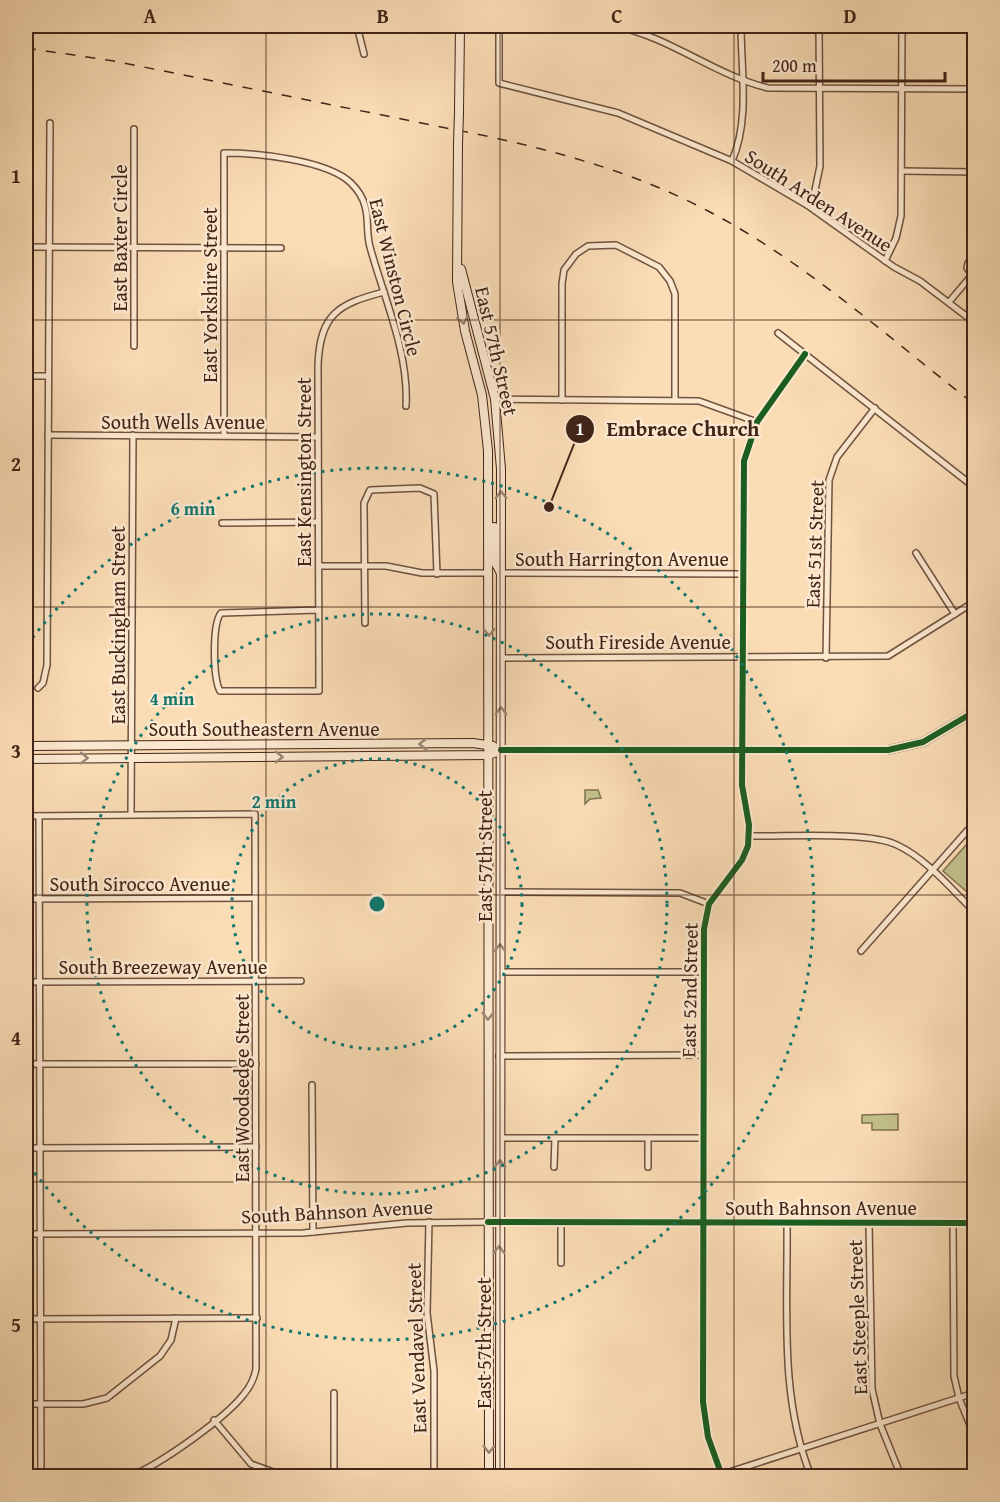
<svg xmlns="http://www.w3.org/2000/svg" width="1000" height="1502" viewBox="0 0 1000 1502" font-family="'Gentium Book Plus',serif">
<rect width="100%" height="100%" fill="#fadcb5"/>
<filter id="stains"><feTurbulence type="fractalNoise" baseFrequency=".00333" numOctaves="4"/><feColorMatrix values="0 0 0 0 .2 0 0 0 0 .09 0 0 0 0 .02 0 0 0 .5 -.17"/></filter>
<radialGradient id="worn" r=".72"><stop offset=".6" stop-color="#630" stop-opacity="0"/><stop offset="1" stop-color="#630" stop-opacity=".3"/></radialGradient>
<g fill="#c1bf8b" stroke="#817252" stroke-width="1.5">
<path d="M585,790H598L601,798L590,799L585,804Z"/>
<path d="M974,836V898L943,871Z"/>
<path d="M898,1114V1130H872V1123H862V1115Z"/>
</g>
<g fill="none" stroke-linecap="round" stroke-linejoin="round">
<g stroke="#6f523f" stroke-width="8">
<g id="minor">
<path d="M206,26L226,30L251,26"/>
<path d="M357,26L364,54"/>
<path d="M499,26V83L618,113L732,161L807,205L894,267L920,281L974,322"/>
<path d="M614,26C669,36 714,75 768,88L974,89"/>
<path d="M134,129V346"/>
<path d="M732,161C750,120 741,69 741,26"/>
<path d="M902,171L974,172"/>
<path d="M807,205L814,195L820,166L819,26"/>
<path d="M26,247L281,248"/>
<path d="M885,261L896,238L901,216L902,26"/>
<path d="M973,276L967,268L968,263L974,259"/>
<path d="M949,302L971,276"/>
<path d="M778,333L974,487"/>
<path d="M26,376H48"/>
<path d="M495,399L699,401L757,422"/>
<path d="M562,400V284L564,270L576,254L588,246L616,245L659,267L670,281L675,294V400"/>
<path d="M48,435L318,437"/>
<path d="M224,436V153C257,153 327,160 351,183C357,189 363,198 365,206C369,219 366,233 370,247C384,298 409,353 406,406"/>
<path d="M222,523L318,522"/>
<path d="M916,553L955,614"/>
<path d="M319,566H386L422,573H489"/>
<path d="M502,573L742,574"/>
<path d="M318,610L221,613C212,624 213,678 220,691H319L318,365C320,314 338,304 384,292"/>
<path d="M365,623L364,503L370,490L420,488L434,494L437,574"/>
<path d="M501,658L888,656L974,602"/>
<path d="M826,658L829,480L837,457L875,408"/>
<path d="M38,688L43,683L47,665L50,123"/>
<path d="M131,815L133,435"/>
<path d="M26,816L255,814L256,1369C254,1379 250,1387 244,1394C226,1418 159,1465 131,1476"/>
<path d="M39,816L41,1476"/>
<path d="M750,836C785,837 869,831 897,845C927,859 951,889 974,911"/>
<path d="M500,892L680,893L709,904"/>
<path d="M26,899L255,898"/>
<path d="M861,951L974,823"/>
<path d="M500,972H704"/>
<path d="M26,982L301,981"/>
<path d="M499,1056L704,1055"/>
<path d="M26,1064H256"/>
<path d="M312,1085L313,1232"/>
<path d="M500,1138H703"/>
<path d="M26,1148L256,1147"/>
<path d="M554,1167L555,1138"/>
<path d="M648,1167V1138"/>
<path d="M561,1222V1263"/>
<path d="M787,1223C788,1307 779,1397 811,1476"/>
<path d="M869,1223L872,1389L880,1424L901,1476"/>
<path d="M953,1223L954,1376L959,1398L974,1435"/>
<path d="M26,1234L303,1233L407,1223L488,1222"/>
<path d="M26,1319L257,1318"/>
<path d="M26,1404H83L107,1398L160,1356L171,1340L176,1318"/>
<path d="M214,1420L251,1464L279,1474L434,1472V1371L427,1313L429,1222"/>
<path d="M334,1474V1393"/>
<path d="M717,1476L974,1393"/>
<path d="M722,1476L708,1437L703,1402L704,929L709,904L742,860L748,846L749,825L742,785L744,461L757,422L805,354"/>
</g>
</g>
<g stroke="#6f523f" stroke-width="9">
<path id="tertiary" d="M488,1222L974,1223"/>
</g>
<g stroke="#412418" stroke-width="10">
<g id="secondary">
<path d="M459,112L460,26"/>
<path d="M458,144L457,282L465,331L482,395L488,451L489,1476"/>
<path d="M461,269L495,399L501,469L500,1476"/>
<path d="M494,527L496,564L501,573"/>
<path d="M26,746L473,743L493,746"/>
<path d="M26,759L489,755L501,750H888L923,742L974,712"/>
</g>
</g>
<use href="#minor" stroke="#fce8cf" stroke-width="5"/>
<use href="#tertiary" stroke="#fce8cf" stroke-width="7"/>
<use href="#secondary" stroke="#fce8cf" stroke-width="8"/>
<path stroke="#412418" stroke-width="1.5" stroke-dasharray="10 10" stroke-linecap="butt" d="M26,48L114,61L491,137C567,154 641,175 710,212C805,262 889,338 974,404"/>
<g stroke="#412418" stroke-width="10" stroke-linecap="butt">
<path id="secondary-bridge" d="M458,144L459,112"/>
</g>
<use href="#secondary-bridge" stroke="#fce8cf" stroke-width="8"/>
<g stroke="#fce8cf" stroke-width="10">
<g id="cycleway">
<path d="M501,750H888L923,742L974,712"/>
<path d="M488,1222L974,1223"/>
<path d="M722,1476L708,1437L703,1402L704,929L709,904L742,860L748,846L749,825L742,785L744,461L757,422L805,354"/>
</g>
</g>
<use href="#cycleway" stroke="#1b5e20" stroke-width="6"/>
</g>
<defs><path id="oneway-chevron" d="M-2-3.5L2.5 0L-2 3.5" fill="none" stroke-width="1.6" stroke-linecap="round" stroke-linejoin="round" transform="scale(1.5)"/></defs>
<g stroke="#9e8674">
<use href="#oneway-chevron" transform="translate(463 320) rotate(79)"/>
<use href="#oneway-chevron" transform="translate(501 495) rotate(-91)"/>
<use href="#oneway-chevron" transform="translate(489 632) rotate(90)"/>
<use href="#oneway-chevron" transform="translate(501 711) rotate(-90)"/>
<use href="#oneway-chevron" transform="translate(423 744) rotate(179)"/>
<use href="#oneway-chevron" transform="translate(279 757)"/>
<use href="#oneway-chevron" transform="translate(84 758)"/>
<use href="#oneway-chevron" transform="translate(500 948) rotate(-90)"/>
<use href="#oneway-chevron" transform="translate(488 1016) rotate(90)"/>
<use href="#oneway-chevron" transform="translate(500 1164) rotate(-90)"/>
<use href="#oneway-chevron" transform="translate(499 1250) rotate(-90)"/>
<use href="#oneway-chevron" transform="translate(489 1449) rotate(90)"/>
</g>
<path fill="none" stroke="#412418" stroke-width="1.5" stroke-opacity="0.55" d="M266,26V1476M500,26V1476M734,26V1476M26,320H974M26,607H974M26,895H974M26,1182H974"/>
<g fill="none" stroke="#0f766e" stroke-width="3" stroke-dasharray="3 6">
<circle cx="377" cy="904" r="145"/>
<circle cx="377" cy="904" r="290"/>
<path d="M27 645A436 436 0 1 1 27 1163"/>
</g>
<g text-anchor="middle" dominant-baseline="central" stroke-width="5" stroke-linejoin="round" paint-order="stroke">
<g font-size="20" fill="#412418" stroke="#fce8cf">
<text transform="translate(819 200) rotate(33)">South Arden Avenue</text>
<text transform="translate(119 238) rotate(-90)">East Baxter Circle</text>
<text transform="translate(396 277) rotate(76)">East Winston Circle</text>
<text transform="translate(209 295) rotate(-90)">East Yorkshire Street</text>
<text transform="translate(497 351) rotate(77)">East 57th Street</text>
<text x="183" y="421">South Wells Avenue</text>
<text transform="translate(303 472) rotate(-90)">East Kensington Street</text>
<text transform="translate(814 544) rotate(-88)">East 51st Street</text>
<text x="622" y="558">South Harrington Avenue</text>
<text transform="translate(117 625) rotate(-90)">East Buckingham Street</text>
<text x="638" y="641">South Fireside Avenue</text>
<text x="264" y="728">South Southeastern Avenue</text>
<text transform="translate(484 856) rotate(-90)">East 57th Street</text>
<text x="140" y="883">South Sirocco Avenue</text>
<text x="163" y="966">South Breezeway Avenue</text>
<text transform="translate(689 990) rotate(-89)">East 52nd Street</text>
<text transform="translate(241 1088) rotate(-90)">East Woodsedge Street</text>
<text x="821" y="1207">South Bahnson Avenue</text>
<text transform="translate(337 1211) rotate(-3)">South Bahnson Avenue</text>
<text transform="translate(857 1317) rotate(-92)">East Steeple Street</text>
<text transform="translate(483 1343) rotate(-90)">East 57th Street</text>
<text transform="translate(416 1348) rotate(-92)">East Vendavel Street</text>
</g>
</g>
<circle cx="377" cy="904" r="9" fill="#0f766e" stroke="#fce8cf" stroke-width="3"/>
<g font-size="18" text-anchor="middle" font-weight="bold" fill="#0f766e" stroke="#fce8cf" stroke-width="5" stroke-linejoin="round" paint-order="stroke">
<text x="193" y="515">6 min</text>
<text x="172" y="705">4 min</text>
<text x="274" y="808">2 min</text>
</g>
<path fill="none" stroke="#412418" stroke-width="2" d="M549 507L580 429"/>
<g fill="#412418" stroke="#fce8cf" stroke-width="2">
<circle cx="549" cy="507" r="6"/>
<circle cx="580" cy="429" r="15"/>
</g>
<g font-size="18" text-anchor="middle" font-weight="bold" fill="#fff">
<text x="580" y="435">1</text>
</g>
<g font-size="21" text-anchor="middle" font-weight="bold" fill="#412418" stroke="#fce8cf" stroke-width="5" stroke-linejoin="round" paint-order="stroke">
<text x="683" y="436">Embrace Church</text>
</g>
<rect width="1000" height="1502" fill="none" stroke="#fadcb5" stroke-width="66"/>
<path d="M763 72v9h182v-9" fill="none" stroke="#412418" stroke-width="3"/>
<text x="772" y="72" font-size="18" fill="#412418" stroke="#fce8cf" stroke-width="4.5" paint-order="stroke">200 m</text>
<rect x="33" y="33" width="934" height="1436" fill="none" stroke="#412418" stroke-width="2"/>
<g font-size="20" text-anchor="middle" font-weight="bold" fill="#412418">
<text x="150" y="23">A</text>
<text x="383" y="23">B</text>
<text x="617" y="23">C</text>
<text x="850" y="23">D</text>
<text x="16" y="183">1</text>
<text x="16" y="471">2</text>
<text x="16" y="758">3</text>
<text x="16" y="1045">4</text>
<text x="16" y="1332">5</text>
</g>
<rect width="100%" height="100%" filter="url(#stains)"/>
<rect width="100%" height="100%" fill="url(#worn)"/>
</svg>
